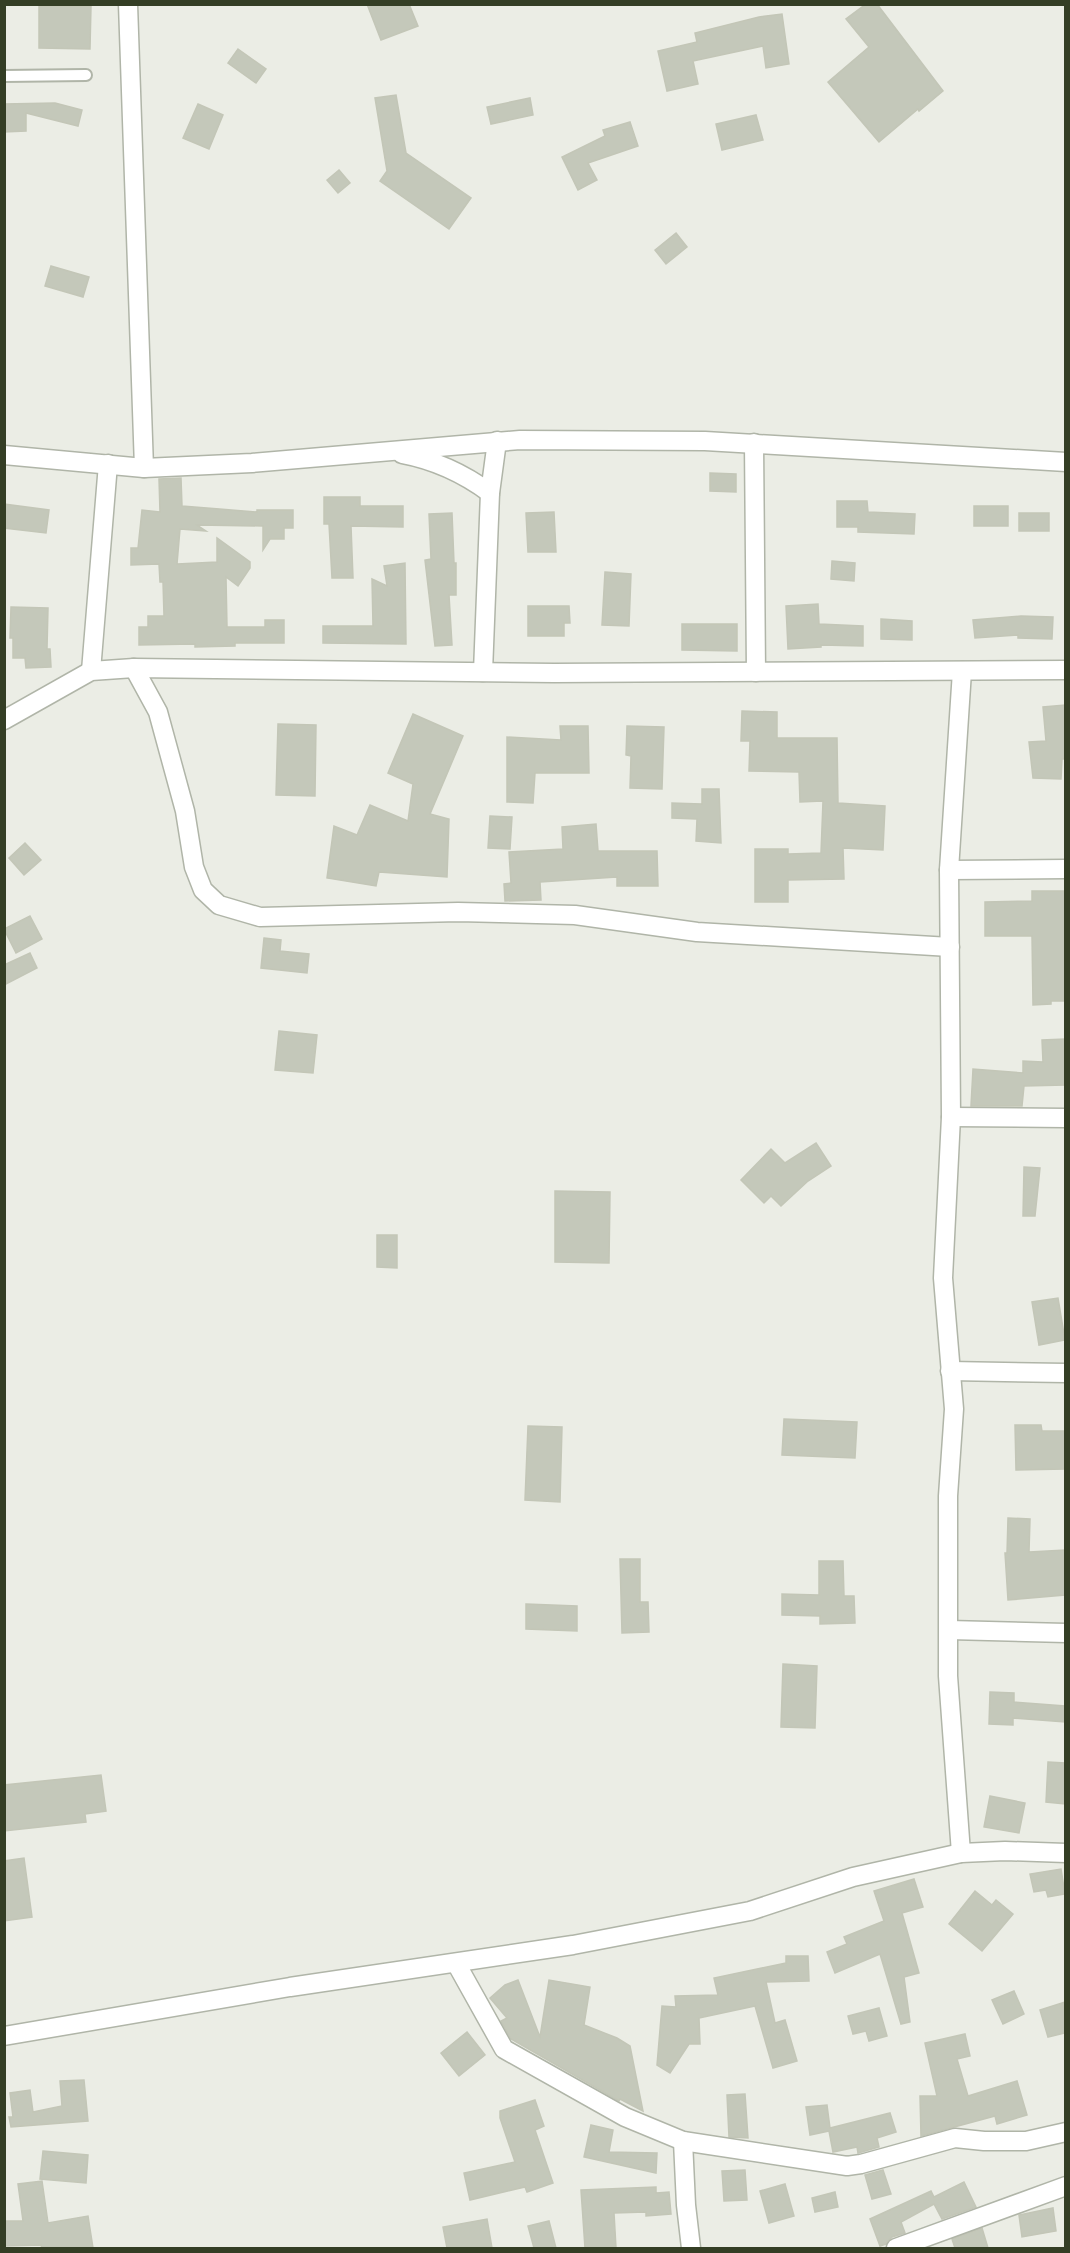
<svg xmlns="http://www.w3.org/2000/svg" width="1070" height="2253" viewBox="0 0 1070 2253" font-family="Figtree,sans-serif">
<rect width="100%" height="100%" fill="#ebede5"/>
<g fill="#c4c8ba" stroke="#c3c6b7" stroke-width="1.5">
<path d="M367,4H409L418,26L381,40Z"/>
<path d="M866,4H877L943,91L919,111L918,109L879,142L828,82L869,47L846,19Z"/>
<path d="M39,6H91L90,49L39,48Z"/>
<path d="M782,14L789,64L766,68L763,46L693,61L698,84L667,91L658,51L697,42L695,33L759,17Z"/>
<path d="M238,49L266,69L256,83L228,63Z"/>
<path d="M396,95L406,153L471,198L449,229L380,181L387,171L375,98Z"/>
<path d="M530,98L533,115L491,124L487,107Z"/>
<path d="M55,103L82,110L78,126L26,113V131L4,132V104Z"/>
<path d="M198,104L223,115L209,149L183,138Z"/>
<path d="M756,115L763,140L722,150L716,124Z"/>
<path d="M630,122L638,146L588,163L597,180L578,190L562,157L605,136L603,130Z"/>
<path d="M339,170L350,183L338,193L327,180Z"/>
<path d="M676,233L687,247L666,264L655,250Z"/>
<path d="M51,266L89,277L83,297L45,286Z"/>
<path d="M710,473L736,474V492L710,491Z"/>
<path d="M181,478L182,506L257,512V510H293V528H284V539H270L263,550V526L197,525L206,531L180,529L177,564L217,562V538L250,562V568L238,586L226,577L227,627H265V620H284V643H235V646L195,647V644L139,645V627H148V616H164L163,582H160L159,564L131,565V548H138L142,510L160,512L159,479Z"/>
<path d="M324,497H360V506H403V527L351,526L353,578H332L329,524H324Z"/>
<path d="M837,501H867L868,512L915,514L914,534L858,532V527H837Z"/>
<path d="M4,504L49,510L46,533L4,528Z"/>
<rect x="974" y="506" width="34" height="20"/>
<path d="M554,512L556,552H528L526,513Z"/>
<path d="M452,513L454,563H456V595H449L452,645L435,646L425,560L431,559L429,514Z"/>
<rect x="1019" y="513" width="30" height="18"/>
<path d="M832,561L855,563L854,581L831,579Z"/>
<path d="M405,563L406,644L323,643V626H373L372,579L387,586L384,566Z"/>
<path d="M605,572L631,574L629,626L602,625Z"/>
<path d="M818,604L819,624L863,626V646L821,645V647L788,649L786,606Z"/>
<path d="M528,606H569L570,623H564V636H528Z"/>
<path d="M11,607L48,608L47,649H50L51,667L26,668L25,658H13V638H10Z"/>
<path d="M1021,616L1053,617L1052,639L1018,638V635L975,638L973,620Z"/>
<path d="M881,619L912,621V640L881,639Z"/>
<path d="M682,624H737V651L682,650Z"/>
<path d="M1065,705V759H1062L1061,779L1033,778L1029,742L1046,741L1043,707Z"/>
<path d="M742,711L777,712V738H837L838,803L885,806L883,850L843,848L844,879L788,880V902H755V849H788V854L821,853L823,801L800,802L799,772L749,771L750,741H741Z"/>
<path d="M413,714L463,736L430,814L449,819L447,877L379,872L376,886L327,878L334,826L357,835L370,805L408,821L413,784L388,773Z"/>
<path d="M278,724L316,725L315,796L276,795Z"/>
<path d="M560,726H588L589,773H535L533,803L507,802V737L561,740Z"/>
<path d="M627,726L664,727L662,789L630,788L631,756L626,755Z"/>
<path d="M702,789H719L721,843L696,841L697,819L672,818V803L702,804Z"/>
<path d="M490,816L512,817L510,849L488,848Z"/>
<path d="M596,824L598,851H657L658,886H617V877L540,882L541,900L505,901L504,884L511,883L509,852L563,849L562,827Z"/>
<path d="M25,843L41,860L24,875L9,858Z"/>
<path d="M1032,891H1065V1001H1051V1004L1033,1005L1032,936H985V902L1032,901Z"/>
<path d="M30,916L42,939L16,953L4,929Z"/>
<path d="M264,938L281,940L280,951L309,954L307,973L261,968Z"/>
<path d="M30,953L37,968L4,985V965Z"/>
<path d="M279,1031L317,1035L313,1073L275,1070Z"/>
<path d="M1065,1039V1085L1024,1086L1022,1106H971L973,1069L1023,1073V1061L1043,1062L1042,1040Z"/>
<path d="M816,1143L831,1166L808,1181L781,1206L771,1196L764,1203L741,1180L771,1149L785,1163Z"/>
<path d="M1024,1167L1040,1168L1035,1216H1023Z"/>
<path d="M555,1191L610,1192L609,1263L555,1262Z"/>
<path d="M377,1235H397V1268L377,1267Z"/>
<path d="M1058,1298L1065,1340L1039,1345L1032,1302Z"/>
<path d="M784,1419L857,1422L855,1458L782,1455Z"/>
<path d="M1015,1425H1041L1042,1431H1065V1469L1016,1470Z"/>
<path d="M528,1426L562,1427L560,1502L525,1500Z"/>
<path d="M1008,1518L1030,1519L1029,1552L1065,1550V1595L1008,1600L1005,1553H1007Z"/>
<path d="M620,1559H640V1602H648L649,1632L622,1633Z"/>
<path d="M819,1561H843L844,1596H854L855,1623L820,1624V1616L782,1615V1594L819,1595Z"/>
<path d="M526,1604L577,1606V1631L526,1629Z"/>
<path d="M783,1664L817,1666L815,1728L781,1727Z"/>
<path d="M990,1692L1014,1693V1702L1065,1706V1722L1013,1718V1725L989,1724Z"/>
<path d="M1048,1762L1065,1763V1804L1046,1802Z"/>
<path d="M101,1775L106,1811L85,1814L86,1822L4,1831V1785Z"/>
<path d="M990,1796L1025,1803L1019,1833L984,1827Z"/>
<path d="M24,1858L32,1917L4,1921V1861Z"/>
<path d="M1061,1869L1065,1894L1048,1897L1046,1890L1034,1892L1030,1874Z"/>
<path d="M914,1879L923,1907L902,1913L919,1973L904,1977L910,2022L901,2024L880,1954L835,1973L827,1952L847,1944L844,1937L884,1921L874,1891Z"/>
<path d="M975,1891L992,1905L996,1900L1013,1914L982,1951L949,1924Z"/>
<path d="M786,1956H808L809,1981L766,1982L775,2023L785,2020L797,2061L773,2068L755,2006L699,2018L700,2044H689L670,2073L657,2065L662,2006L676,2007L675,1996L718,1995L714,1978L786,1963Z"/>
<path d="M518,1980L540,2037L549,1980L590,1987L584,2025L617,2038L630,2046L643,2111L620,2099L619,2101L511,2039L501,2021L507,2018L490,1998L505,1985Z"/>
<path d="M1014,1991L1024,2014L1003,2024L992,2000Z"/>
<path d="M1065,2002V2033L1048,2037L1040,2010Z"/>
<path d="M879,2008L887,2036L869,2041L866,2031L853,2034L848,2016Z"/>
<path d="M467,2032L485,2055L459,2076L441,2053Z"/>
<path d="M965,2034L970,2056L957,2059L968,2096L1017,2081L1027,2115L997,2124L995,2116L921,2136L920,2096H937L925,2043Z"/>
<path d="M84,2080L88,2121L11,2127L9,2117H13L10,2093L30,2090L33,2112L62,2106L60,2081Z"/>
<path d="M745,2094L748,2138L729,2137L727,2095Z"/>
<path d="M535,2100L544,2126L535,2130L553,2183L527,2192L525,2187L470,2200L464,2173L515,2162L500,2118V2111Z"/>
<path d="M827,2105L830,2128L890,2113L896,2132L877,2138L879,2147L858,2153L857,2147L833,2152L829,2131L810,2135L806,2107Z"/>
<path d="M591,2125L613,2130L609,2152L657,2153L656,2173L584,2157Z"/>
<path d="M43,2151L88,2155L86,2183L40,2179Z"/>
<path d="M745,2170L747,2200L724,2201L722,2171Z"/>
<path d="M883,2170L891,2194L872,2199L865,2175Z"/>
<path d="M42,2181L48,2223L88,2216L93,2248H42L41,2245L4,2246V2221H23L18,2184Z"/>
<path d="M964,2182L976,2207L942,2219L934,2204L901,2222L905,2233L892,2237L886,2244L880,2246L870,2219L931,2191L934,2197Z"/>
<path d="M785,2184L794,2216L769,2223L760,2191Z"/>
<path d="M656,2187V2193L669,2192L671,2214L646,2216V2212L614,2213L616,2248H585L581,2190Z"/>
<path d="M835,2192L838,2207L815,2212L812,2198Z"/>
<path d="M1053,2208L1056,2231L1022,2237L1019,2215Z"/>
<path d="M487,2219L492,2248H447L443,2227Z"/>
<path d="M549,2221L556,2248H534L528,2226Z"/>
<path d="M982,2228L988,2248H955L952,2239Z"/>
</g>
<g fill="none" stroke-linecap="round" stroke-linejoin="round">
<g stroke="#b0b5a8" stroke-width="14">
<path id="service" d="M4,76L86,75"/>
</g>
<g stroke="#b0b5a8" stroke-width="21">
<g id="minor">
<path d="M128,4L144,468"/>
<path d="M754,443L756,672"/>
<path d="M402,454C434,460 463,473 490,493"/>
<path d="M4,455L144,468L252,463L520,440L705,441L1066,462"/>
<path d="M134,668L158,712L185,811L194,867L203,890L219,905L260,917L458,912L575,915L697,932L950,947"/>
<path d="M91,671L108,464"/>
<path d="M483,672L490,493L497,441"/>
<path d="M4,720L91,671L134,668L554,673L1066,670"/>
<path d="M949,870L1066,869"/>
<path d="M951,1117L1066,1118"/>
<path d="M950,1371L1066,1373"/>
<path d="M949,1630L1066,1633"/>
<path d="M961,1853L948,1676V1496L954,1409L943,1278L951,1117L949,870L962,671"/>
<path d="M456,1963L504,2049L625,2117L683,2141L847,2166L861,2164L955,2138L984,2141H1026L1066,2132"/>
<path d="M4,2036L290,1987L573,1945L750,1911L853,1877L961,1853L1005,1851L1066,1853"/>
<path d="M683,2141L686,2205L691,2248"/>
<path d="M896,2248L1066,2186"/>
</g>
</g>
<use href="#service" stroke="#fff" stroke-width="10"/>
<use href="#minor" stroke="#fff" stroke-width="18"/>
</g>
<rect width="1070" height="2253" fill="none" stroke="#343e25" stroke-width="12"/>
</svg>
